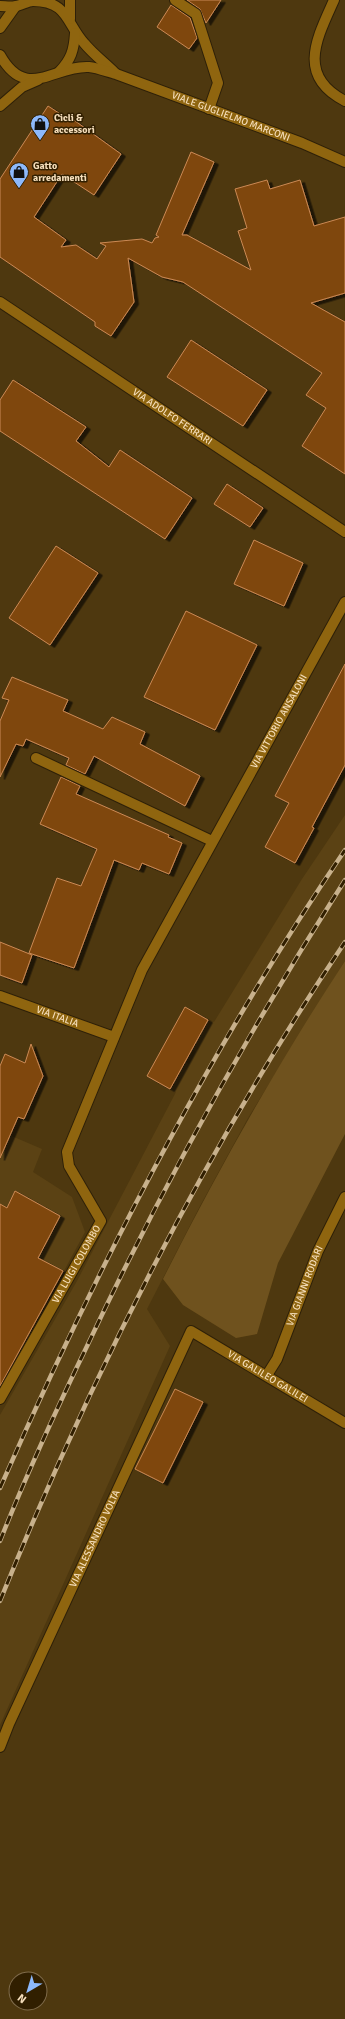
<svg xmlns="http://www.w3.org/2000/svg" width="345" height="2019" viewBox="0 0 345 2019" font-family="Signika,sans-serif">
<defs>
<filter id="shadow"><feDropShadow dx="4.5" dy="2.5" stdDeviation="0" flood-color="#0009"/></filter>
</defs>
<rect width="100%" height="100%" fill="#4e380f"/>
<g fill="#5b4214">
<path d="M345,815V961L248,1118L200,1206L147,1309L170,1346L0,1725V1415L77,1281L176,1092L170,1089L185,1062L189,1064L196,1051L192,1049L208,1020L214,1022L302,879Z"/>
<path d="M0,1131L42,1149L33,1172L72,1197L85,1232L0,1389Z"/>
</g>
<path fill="#6f521e" d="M345,961V1134L278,1263L257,1334L236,1338L183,1305L163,1279C218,1170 278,1063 345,961Z"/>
<g fill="#7f460d" stroke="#cb8954" filter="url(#shadow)">
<path d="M187,0H221L206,23L200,9Z"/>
<path d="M171,5L190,18L197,38L189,49L157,27Z"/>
<path d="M48,106L68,119L71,118L121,154L94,195L62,174L34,217L66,240L61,247L76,245L97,259L106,246L100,243L142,239L152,243L155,238L159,237L156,235L191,152L214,162L182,235H187L251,270L238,231L247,228L235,189L267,180L270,189L300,180L314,226L345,217V293L311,303L345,322V474L302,446L326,408L306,395L322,373L183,282L162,277L128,258L134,302L111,336L95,326V322L0,257V179Z"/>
<path d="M191,340L267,390L243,426L167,377Z"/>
<path d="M13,380L86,427L76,441L109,467L120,450L192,498L165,539L0,431V400Z"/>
<path d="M227,484L263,508L250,527L214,504Z"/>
<path d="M254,540L303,563L284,606L234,584Z"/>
<path d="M56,546L98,573L50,645L9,618Z"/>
<path d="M186,611L257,645L215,730L144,697Z"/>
<path d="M345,664V765L312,827L314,828L295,863L265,847L289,803L275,796Z"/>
<path d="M12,677L68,700L63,711L103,729L112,717L145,732L140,744L200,776L185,806L94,756L85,774L66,765L69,758L26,739L23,746L16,744L0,777V721L9,700L2,698Z"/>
<path d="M61,777L80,786L76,794L169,835L168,837L182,843L169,874L142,863L139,870L114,860L74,968L29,953L57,878L81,886L97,849L40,824Z"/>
<path d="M0,942L32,955L22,983L0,975Z"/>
<path d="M185,1007L208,1020L170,1089L147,1076Z"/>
<path d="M31,1044L43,1076L24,1119L18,1117L0,1158V1066L5,1054L25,1063Z"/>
<path d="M15,1191L60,1216L38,1258L63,1271L0,1386V1204L7,1208Z"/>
<path d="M175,1389L203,1402L163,1483L135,1469Z"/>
</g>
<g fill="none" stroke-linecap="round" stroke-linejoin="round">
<g stroke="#2e2008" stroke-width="12">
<g id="service">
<path d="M175,0L196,14L218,83L209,109"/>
<path d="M334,0C317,38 296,76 345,101"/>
<path d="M36,758L212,841"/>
</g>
</g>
<g stroke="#2e2008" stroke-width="12">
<g id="minor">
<path id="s1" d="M0,302L345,532"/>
<path id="s2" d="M0,996L114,1037"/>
<path id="s3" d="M267,1375L277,1359L318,1251L345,1197"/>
<path id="s4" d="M0,1399L101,1221L69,1166L67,1152L142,970L345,602"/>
<path id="s5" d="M0,1747L9,1724L191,1331L345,1423"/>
</g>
</g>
<g stroke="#2e2008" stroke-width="12">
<g id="tertiary">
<path d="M0,6C5,6 11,7 15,6C21,6 27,1 33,1C68,1 66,23 84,43C93,54 105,63 115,73"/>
<path d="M70,19V0"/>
<path d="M0,28L15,7"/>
<path id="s6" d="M0,55C26,102 54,65 89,67C98,68 108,72 116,74L302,143L345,162"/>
<path d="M59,72C71,60 74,50 75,33"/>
<path d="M0,106L22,87L38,80"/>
</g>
</g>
<use href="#service" stroke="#8f650f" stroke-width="10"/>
<use href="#minor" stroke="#8f650f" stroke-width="10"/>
<use href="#tertiary" stroke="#8f650f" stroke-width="10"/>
<g stroke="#c8b18c" stroke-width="4.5">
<g id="rail">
<path d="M0,1488C97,1267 209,1050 345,850"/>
<path d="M0,1541C27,1473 57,1408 89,1342C164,1183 250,1029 345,880"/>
<path d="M0,1601C93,1371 207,1148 345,942"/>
</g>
</g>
<use href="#rail" stroke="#311f00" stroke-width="3" stroke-dasharray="9" stroke-linecap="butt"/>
</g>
<defs>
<g id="shop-pin" transform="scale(1)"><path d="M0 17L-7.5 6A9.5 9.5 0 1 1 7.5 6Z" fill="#8db9fc" stroke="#311f00"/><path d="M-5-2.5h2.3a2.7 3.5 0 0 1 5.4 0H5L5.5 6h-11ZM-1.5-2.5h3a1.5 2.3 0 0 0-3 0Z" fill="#111"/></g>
</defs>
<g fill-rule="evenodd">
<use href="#shop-pin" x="40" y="124"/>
<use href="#shop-pin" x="19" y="172"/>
</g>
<g text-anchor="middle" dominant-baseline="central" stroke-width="3" stroke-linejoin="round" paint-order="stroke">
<g font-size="10" fill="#f5debb" stroke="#311f00">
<text stroke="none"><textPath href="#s6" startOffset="251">VIALE GUGLIELMO MARCONI</textPath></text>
<text stroke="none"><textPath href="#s1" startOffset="207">VIA ADOLFO FERRARI</textPath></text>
<text stroke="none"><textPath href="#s4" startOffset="763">VIA VITTORIO ANSALONI</textPath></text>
<text stroke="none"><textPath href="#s2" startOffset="61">VIA ITALIA</textPath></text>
<text stroke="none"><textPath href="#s4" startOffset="155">VIA LUIGI COLOMBO</textPath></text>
<text stroke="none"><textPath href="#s3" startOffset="97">VIA GIANNI RODARI</textPath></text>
<text stroke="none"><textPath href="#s5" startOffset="547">VIA GALILEO GALILEI</textPath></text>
<text stroke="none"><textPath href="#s5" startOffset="229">VIA ALESSANDRO VOLTA</textPath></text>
</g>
<g font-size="10" font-weight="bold" fill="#f5debb" stroke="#311f00" text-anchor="start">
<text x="54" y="118">Cicli &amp;<tspan x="54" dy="12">accessori</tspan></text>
<text x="33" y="166">Gatto<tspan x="33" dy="12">arredamenti</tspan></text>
</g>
</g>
<g transform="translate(28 1991) rotate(218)"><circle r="19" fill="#311f00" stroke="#7f6b4b"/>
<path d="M0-3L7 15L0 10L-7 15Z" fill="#8db9fc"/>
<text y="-6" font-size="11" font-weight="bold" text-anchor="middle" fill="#f5debb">N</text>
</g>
</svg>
